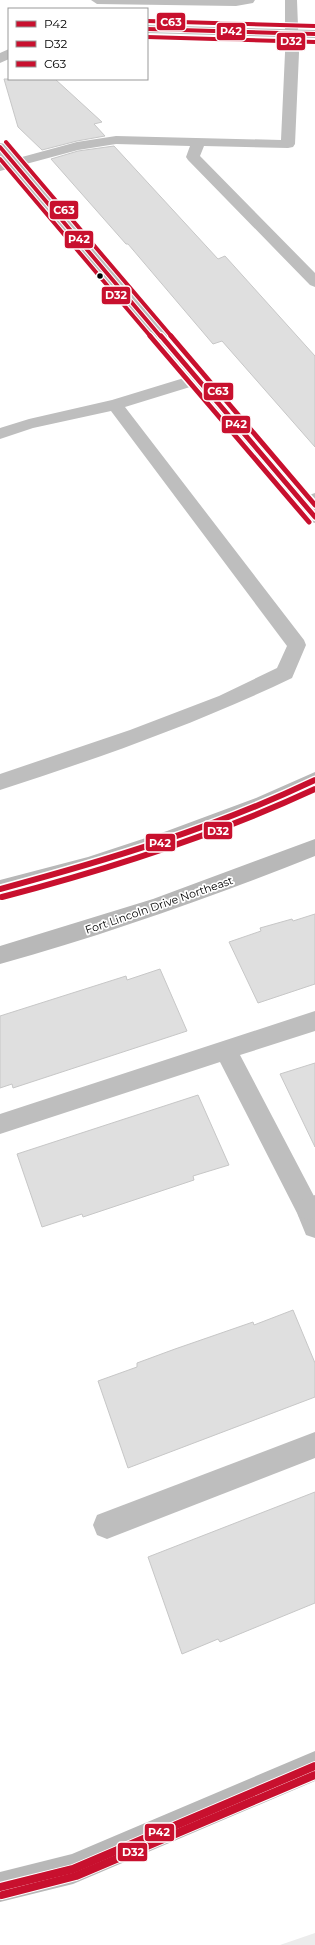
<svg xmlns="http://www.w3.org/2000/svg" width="315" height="1945" viewBox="0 0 315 1945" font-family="Montserrat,sans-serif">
<rect width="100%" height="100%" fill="#fff"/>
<path fill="#ececec" d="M315,1933V1945H280Z"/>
<g fill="#dfdfdf" stroke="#c7c7c7">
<path d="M4,79H55L102,122L94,124L105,136L77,141L42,150L18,127Z"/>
<path d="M114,146L218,259L225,256L315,356V447L222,341L213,344L128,244H126L51,159L78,151Z"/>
<path d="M315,914V984L258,1003L229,942L261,931L260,928L292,919L293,921Z"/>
<path d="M160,969L187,1031L13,1088L12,1084L0,1088V1016L126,976L127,980Z"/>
<path d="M315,1063V1147L280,1074Z"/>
<path d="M198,1095L229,1165L193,1176L194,1180L83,1217L82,1214L42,1227L17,1154Z"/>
<path d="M293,1310L315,1363V1397L128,1468L98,1381L137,1367V1363L175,1349L253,1322L254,1325Z"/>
<path d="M315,1492V1603L220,1642L218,1639L182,1654L148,1557Z"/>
</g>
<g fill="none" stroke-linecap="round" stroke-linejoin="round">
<g fill="#bebebe" fill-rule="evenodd">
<path d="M91,0H255L253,3L236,6L97,4Z"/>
<path d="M285,0H297L299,53L295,144L293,147L288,148L204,146L200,156L315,273V287L310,285L188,160L186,157L190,146L116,144L78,150L0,171V163L77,142L116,136L281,140L285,53Z"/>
<path d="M197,374L203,375L205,379L203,383L125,407L304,640L306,645L292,678C198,723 99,758 0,790V774L130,730L219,696L277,668L287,646L111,411L33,428L0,439V428L29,419L112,400Z"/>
<path d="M315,493V505L303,509L297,507L294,503L297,499Z"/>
<path d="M315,1011V1031L240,1055L315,1198V1238L306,1235L297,1213L220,1062L0,1134V1114Z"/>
<path d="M315,1432V1458L107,1539L97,1535L93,1525L97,1515Z"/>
</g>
<g fill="#bebebe" fill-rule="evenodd">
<path d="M147,25L315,30V38L147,33Z"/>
<path d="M9,49V59L0,63V53Z"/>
<path d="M0,143L5,144L315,506V523L309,521L0,156Z"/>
<path d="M315,1195V1218L308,1220L299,1217L296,1209L299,1201Z"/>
</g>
<g fill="#b8b8b8" fill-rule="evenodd">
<path d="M315,772V789L270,809L182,843L88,873L0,898V880L88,857L167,831L256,798Z"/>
<path d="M315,839V856C212,897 107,934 0,964V946L153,899Z"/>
<path d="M315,1751V1781L73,1884L0,1902V1872L72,1854Z"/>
</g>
<g stroke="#fff" stroke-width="6">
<g id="bus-1-far3">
<path d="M147,29L315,34"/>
<path d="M0,147L161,337"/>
</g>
</g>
<g stroke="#fff" stroke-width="8">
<path id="bus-1-far2" d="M161,336L315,517"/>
</g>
<g stroke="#fff" stroke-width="9">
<path id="bus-1-far1" d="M0,889C108,860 214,828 315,780"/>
</g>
<g stroke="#fff" stroke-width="10">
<path id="bus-1" d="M0,1887L73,1869L315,1766"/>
</g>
<g stroke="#fff" stroke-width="6">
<g id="bus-2-far3">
<path d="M147,37L315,42"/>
<path d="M0,159L151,337"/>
</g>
</g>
<g stroke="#fff" stroke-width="8">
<path id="bus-2-far2" d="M150,336L309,522"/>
</g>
<g stroke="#fff" stroke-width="9">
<path id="bus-2-far1" d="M2,897C109,869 214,836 315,789"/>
</g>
<g stroke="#fff" stroke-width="10">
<path id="bus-2" d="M2,1895L76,1876L315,1775"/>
</g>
<g stroke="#fff" stroke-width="6">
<g id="bus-3-far1">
<path d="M147,21L315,26"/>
<path d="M6,142L172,337"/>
</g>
</g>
<g stroke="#fff" stroke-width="8">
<path id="bus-3" d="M171,336L315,505"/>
</g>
<use href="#bus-1-far3" stroke="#c8102e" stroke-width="4"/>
<use href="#bus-1-far2" stroke="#c8102e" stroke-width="5"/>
<use href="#bus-1-far1" stroke="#c8102e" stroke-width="6"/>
<use href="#bus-1" stroke="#c8102e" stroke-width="8"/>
<use href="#bus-2-far3" stroke="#c8102e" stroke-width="4"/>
<use href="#bus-2-far2" stroke="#c8102e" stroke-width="5"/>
<use href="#bus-2-far1" stroke="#c8102e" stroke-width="6"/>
<use href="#bus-2" stroke="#c8102e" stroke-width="8"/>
<use href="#bus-3-far1" stroke="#c8102e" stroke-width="4"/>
<use href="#bus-3" stroke="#c8102e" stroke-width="5"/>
</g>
<circle fill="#000" stroke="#fff" stroke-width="1.5" cx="100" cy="276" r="3.5"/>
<g text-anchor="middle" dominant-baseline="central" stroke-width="3.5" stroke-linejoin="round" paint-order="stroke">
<g font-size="11" fill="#000" stroke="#fff">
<text transform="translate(159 905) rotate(-19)">Fort Lincoln Drive Northeast</text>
</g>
</g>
<g stroke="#fff" stroke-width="1.5">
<rect x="156" y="12" width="30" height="19" rx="4" fill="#c8102e"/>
<rect x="216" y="22" width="30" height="19" rx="4" fill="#c8102e"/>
<rect x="276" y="32" width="30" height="19" rx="4" fill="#c8102e"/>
<rect x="49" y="200" width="30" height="20" rx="4" fill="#c8102e"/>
<rect x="64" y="230" width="30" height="19" rx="4" fill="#c8102e"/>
<rect x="101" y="286" width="30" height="19" rx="4" fill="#c8102e"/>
<rect x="203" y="382" width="31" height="19" rx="4" fill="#c8102e"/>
<rect x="221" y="415" width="30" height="19" rx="4" fill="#c8102e"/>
<rect x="203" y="821" width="30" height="19" rx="4" fill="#c8102e"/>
<rect x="145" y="833" width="31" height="19" rx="4" fill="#c8102e"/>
<rect x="144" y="1823" width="31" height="19" rx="4" fill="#c8102e"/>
<rect x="117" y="1842" width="31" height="20" rx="4" fill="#c8102e"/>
</g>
<g font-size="11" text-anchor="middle" font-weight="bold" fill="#fff">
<text x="171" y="26">C63</text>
<text x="231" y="35">P42</text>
<text x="291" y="45">D32</text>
<text x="64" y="214">C63</text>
<text x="79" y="243">P42</text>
<text x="116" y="299">D32</text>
<text x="218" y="395">C63</text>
<text x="236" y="428">P42</text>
<text x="218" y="835">D32</text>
<text x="160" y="847">P42</text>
<text x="159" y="1836">P42</text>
<text x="133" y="1856">D32</text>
</g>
<rect x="8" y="8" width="140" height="72" fill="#ffffff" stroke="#999999"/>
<rect x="16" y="21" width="20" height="6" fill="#c8102e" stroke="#999999"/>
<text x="44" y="28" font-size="12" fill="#000000">P42</text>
<rect x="16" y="41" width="20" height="6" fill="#c8102e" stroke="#999999"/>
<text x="44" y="48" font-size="12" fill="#000000">D32</text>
<rect x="16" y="61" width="20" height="6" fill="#c8102e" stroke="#999999"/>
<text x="44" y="68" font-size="12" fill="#000000">C63</text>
</svg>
